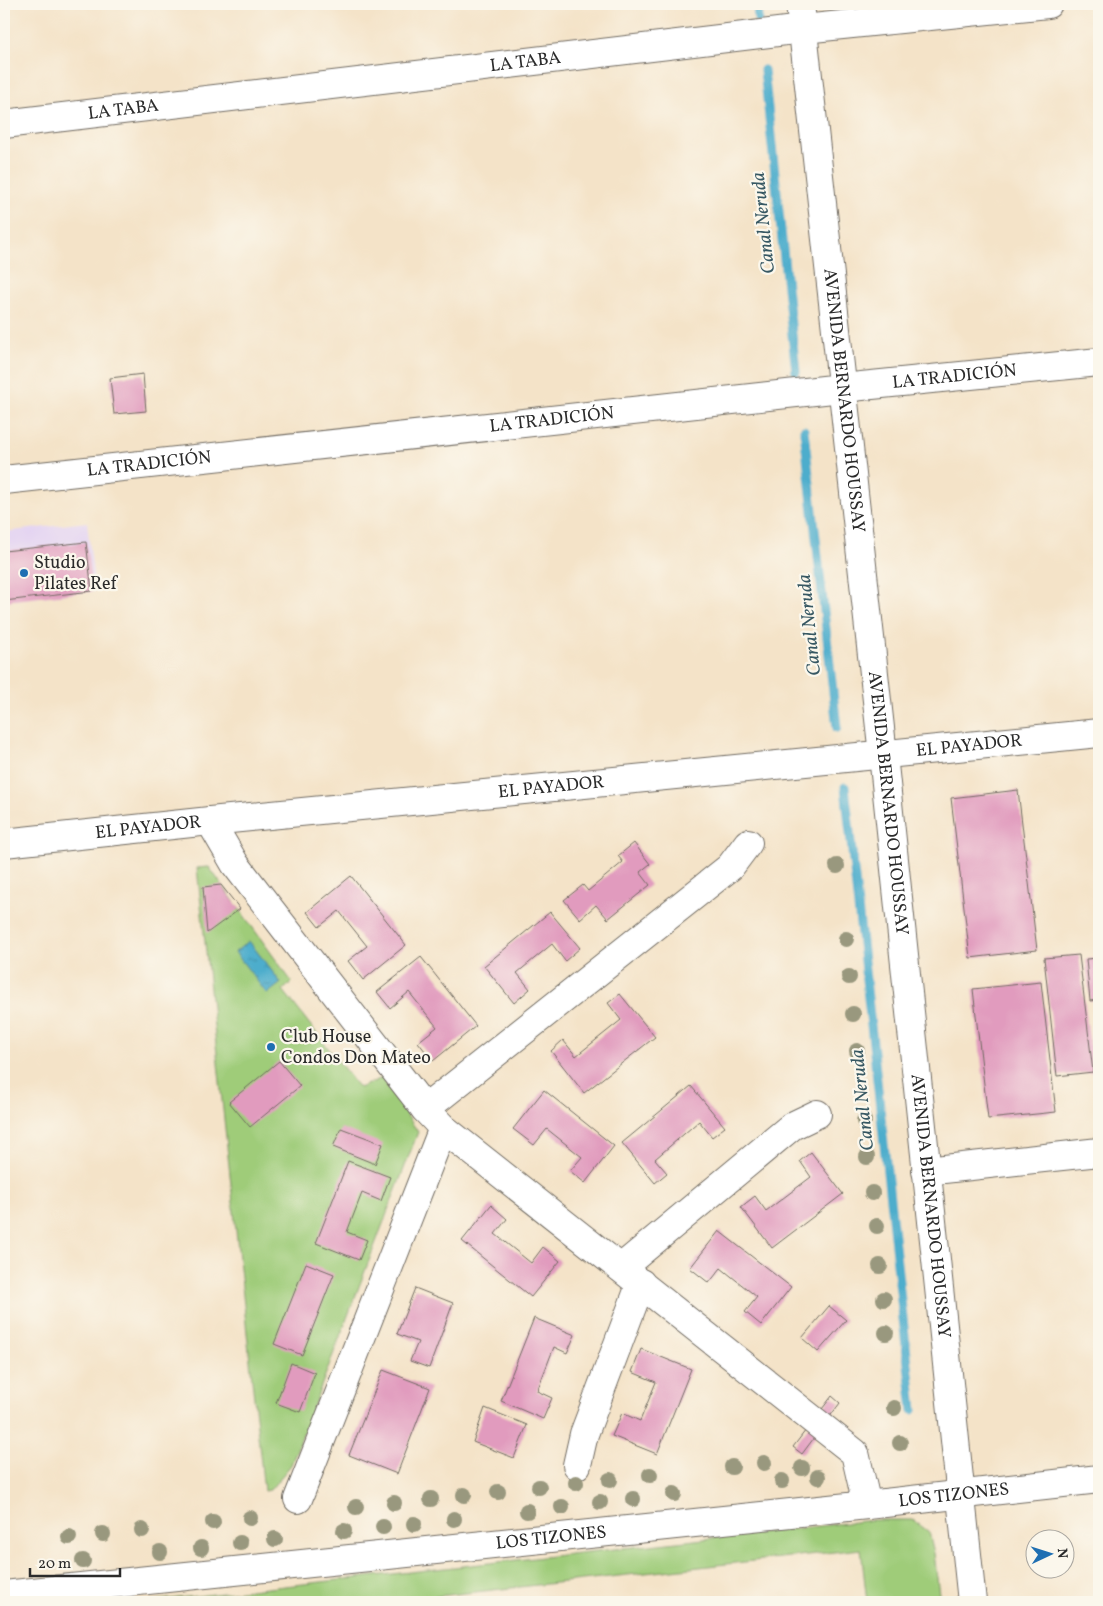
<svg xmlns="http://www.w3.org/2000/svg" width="1103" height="1606" viewBox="0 0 1103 1606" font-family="Vollkorn,serif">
<defs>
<pattern id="water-ripples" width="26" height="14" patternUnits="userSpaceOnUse" patternTransform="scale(1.25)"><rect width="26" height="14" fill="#4dadcc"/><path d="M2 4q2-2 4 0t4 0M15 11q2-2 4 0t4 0" fill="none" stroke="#408da6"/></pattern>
</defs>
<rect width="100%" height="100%" fill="#fbf7ec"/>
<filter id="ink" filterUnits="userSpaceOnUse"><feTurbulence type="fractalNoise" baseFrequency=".02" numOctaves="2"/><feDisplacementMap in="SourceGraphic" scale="10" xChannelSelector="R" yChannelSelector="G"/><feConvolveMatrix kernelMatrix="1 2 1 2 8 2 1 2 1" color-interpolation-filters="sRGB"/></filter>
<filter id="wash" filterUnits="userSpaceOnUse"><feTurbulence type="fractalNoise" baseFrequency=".0096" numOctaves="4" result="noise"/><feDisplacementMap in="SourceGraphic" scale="20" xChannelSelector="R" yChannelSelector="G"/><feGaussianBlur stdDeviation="1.12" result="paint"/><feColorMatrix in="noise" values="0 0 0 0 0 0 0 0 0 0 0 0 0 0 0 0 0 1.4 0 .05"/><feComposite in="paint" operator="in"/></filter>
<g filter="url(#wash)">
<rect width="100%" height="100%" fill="#f4e3c8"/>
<path fill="#e3d3f2" d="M87,522L95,591L4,601V532Z"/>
<g fill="#9fcc79" stroke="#657c52">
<path d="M209,867L292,982L283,990L359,1088L382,1078L418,1132L291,1465L270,1490L264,1491L197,868Z"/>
<path d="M873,1520H913L929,1532L934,1553L940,1602H867L861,1549L385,1602H143Z"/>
</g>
<path fill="url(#water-ripples)" stroke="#3c6c7c" d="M249,941L281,983L267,994L235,952Z"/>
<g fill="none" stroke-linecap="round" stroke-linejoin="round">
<g stroke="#4dadcc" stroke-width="9">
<path d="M757,4L758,19"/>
<path d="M764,70L796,372"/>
<path d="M804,430L837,728"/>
<path d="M845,787L913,1410"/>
</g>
</g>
<g id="blocks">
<g fill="#e19bbe">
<path d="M143,374L146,411L114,414L110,378Z"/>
<path d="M86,542L92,591L4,601V551Z"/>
<path d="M1018,790L1037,950L970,958L951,798Z"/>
<path d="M634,843L650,864L640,872L650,885L608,919L596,905L580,919L564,900L583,885L588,891L623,862L618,856Z"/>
<path d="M351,876L406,945L363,980L348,961L367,946L339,911L319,927L307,912Z"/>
<path d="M221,885L240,909L207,933L203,887Z"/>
<path d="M550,912L580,948L565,961L552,944L517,973L530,989L514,1003L484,966Z"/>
<path d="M1079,955L1093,1072L1057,1076L1044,958Z"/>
<path d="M421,957L476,1026L433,1061L418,1042L437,1027L409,992L390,1008L377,992Z"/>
<path d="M1099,958V1000L1090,1001L1086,959Z"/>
<path d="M1041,982L1056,1112L988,1119L973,989Z"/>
<path d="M620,994L655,1037L584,1093L551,1051L563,1040L576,1056L621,1020L608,1003Z"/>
<path d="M279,1061L300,1086L250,1127L229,1102Z"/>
<path d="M691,1086L725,1127L712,1137L699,1121L655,1159L667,1173L655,1183L622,1143Z"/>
<path d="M544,1090L614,1146L585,1183L570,1171L582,1157L547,1129L534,1145L513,1129Z"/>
<path d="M341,1128L383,1144L375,1164L333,1147Z"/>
<path d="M811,1152L843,1194L772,1248L741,1207L755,1196L766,1211L811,1177L800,1161Z"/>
<path d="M348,1161L390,1177L381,1201L362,1193L347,1232L367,1240L359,1260L316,1243Z"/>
<path d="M491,1205L507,1219L495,1234L531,1263L543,1247L560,1261L531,1297L462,1241Z"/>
<path d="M719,1231L791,1287L761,1325L745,1312L757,1297L721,1268L709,1283L690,1268Z"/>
<path d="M306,1263L334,1274L302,1355L274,1344Z"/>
<path d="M415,1288L453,1303L429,1368L410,1361L418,1342L397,1334Z"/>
<path d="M829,1306L846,1320L818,1352L802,1338Z"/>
<path d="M534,1318L575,1335L567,1353L554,1347L537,1391L552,1398L543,1419L501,1401Z"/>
<path d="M641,1349L691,1369L657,1454L612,1436L622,1413L640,1421L656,1382L632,1372Z"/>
<path d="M291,1363L315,1373L300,1412L276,1403Z"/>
<path d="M383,1370L430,1388L397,1474L349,1455Z"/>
<path d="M832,1396L840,1403L802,1454L793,1447Z"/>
<path d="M485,1408L527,1425L514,1458L473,1442Z"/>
</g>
</g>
</g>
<g filter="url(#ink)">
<use href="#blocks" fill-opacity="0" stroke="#716b62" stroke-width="1"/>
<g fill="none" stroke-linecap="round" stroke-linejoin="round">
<g stroke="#716b62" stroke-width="30">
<g id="street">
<path id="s1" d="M4,124L803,29L1048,4"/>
<path d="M210,821L235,864L425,1109L443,1128L855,1453L867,1505"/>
<path id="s2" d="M4,843L210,821L1099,733"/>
<path d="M425,1109L730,867L748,843"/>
<path d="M926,1171L1099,1152"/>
<path d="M621,1268L792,1126L817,1114"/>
<path d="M577,1465L584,1434L641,1283"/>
<path d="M298,1499L443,1128"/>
<path id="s3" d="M4,1595L867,1505L1099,1479"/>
</g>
</g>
<g stroke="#716b62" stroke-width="30">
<g id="secondary">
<path id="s4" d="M800,4L883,755L972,1602"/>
<path id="s5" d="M4,480L842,388L1099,362"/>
</g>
</g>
<use href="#street" stroke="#fff" stroke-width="28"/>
<use href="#secondary" stroke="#fff" stroke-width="28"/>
</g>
<g fill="#99987e">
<circle cx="837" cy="866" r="8"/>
<circle cx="846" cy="939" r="8"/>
<circle cx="849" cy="977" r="8"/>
<circle cx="853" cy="1014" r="8"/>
<circle cx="857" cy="1051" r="8"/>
<circle cx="864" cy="1121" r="8"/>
<circle cx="867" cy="1157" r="8"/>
<circle cx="872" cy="1193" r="8"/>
<circle cx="877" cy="1226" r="8"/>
<circle cx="880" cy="1266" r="8"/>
<circle cx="884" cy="1299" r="8"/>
<circle cx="886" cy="1333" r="8"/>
<circle cx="894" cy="1408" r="8"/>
<circle cx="900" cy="1443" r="8"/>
<circle cx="764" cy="1463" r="8"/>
<circle cx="732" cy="1467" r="8"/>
<circle cx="802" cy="1468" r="8"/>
<circle cx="650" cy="1475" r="8"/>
<circle cx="818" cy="1477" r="8"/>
<circle cx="610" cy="1480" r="8"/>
<circle cx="782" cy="1481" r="8"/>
<circle cx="576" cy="1483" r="8"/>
<circle cx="539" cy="1487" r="8"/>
<circle cx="498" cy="1492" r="8"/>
<circle cx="674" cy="1494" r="8"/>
<circle cx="464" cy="1495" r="8"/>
<circle cx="431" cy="1499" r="8"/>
<circle cx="633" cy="1499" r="8"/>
<circle cx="600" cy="1502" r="8"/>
<circle cx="394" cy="1503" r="8"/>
<circle cx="356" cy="1507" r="8"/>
<circle cx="562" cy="1507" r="8"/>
<circle cx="527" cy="1511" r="8"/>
<circle cx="250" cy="1518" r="8"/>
<circle cx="454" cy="1519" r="8"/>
<circle cx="213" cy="1522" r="8"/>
<circle cx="414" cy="1524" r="8"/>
<circle cx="383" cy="1527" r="8"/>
<circle cx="142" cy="1530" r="8"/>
<circle cx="344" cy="1531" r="8"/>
<circle cx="103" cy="1534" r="8"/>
<circle cx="69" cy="1537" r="8"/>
<circle cx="275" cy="1539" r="8"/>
<circle cx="240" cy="1543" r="8"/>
<circle cx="201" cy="1548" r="8"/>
<circle cx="160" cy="1552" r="8"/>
<circle cx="83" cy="1561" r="8"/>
</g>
</g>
<g fill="#1f6fb2" stroke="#fbf7ec" stroke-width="2">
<circle cx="24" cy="573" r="5"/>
<circle cx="271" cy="1047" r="5"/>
</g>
<g text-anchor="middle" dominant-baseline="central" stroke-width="4.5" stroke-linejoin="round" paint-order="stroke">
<g font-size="18" fill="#2b2b2b" stroke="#fbf7ec">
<text stroke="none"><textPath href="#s1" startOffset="525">LA TABA</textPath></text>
<text stroke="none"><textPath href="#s1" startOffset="120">LA TABA</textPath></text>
<text stroke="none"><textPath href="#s5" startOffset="956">LA TRADICIÓN</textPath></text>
<text stroke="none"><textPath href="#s4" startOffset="399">AVENIDA BERNARDO HOUSSAY</textPath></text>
<text stroke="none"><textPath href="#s5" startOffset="551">LA TRADICIÓN</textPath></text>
<text stroke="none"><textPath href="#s5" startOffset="146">LA TRADICIÓN</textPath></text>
<text stroke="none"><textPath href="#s2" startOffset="970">EL PAYADOR</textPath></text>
<text stroke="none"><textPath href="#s2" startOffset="550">EL PAYADOR</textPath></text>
<text stroke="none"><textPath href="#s4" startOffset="804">AVENIDA BERNARDO HOUSSAY</textPath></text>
<text stroke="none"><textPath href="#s2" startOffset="145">EL PAYADOR</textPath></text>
<text stroke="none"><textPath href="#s4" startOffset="1209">AVENIDA BERNARDO HOUSSAY</textPath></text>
<text stroke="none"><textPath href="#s3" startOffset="955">LOS TIZONES</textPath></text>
<text stroke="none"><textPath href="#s3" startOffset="550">LOS TIZONES</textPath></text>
</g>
<g font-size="18" fill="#2b2b2b" stroke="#fbf7ec" text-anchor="start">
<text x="34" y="563">Studio<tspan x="34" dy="21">Pilates Ref</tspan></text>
<text x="281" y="1037">Club House<tspan x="281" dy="21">Condos Don Mateo</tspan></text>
</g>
<g font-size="19" font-style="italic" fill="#375863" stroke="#fbf7ec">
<text transform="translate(764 223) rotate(-96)">Canal Neruda</text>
<text transform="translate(810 625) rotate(-96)">Canal Neruda</text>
<text transform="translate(863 1100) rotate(-96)">Canal Neruda</text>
</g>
</g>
<rect width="1103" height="1606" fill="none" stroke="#fbf7ec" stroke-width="20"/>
<g transform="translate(1050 1554) rotate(86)"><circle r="24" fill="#fbf7ec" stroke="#a8a59f"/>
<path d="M0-4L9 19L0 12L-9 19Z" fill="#1f6fb2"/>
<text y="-8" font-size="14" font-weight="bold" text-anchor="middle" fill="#2b2b2b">N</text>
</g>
<path d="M30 1568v8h90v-8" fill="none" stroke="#2b2b2b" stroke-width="2.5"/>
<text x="38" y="1568" font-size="15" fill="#2b2b2b" stroke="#fbf7ec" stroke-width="4" paint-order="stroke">20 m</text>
</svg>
